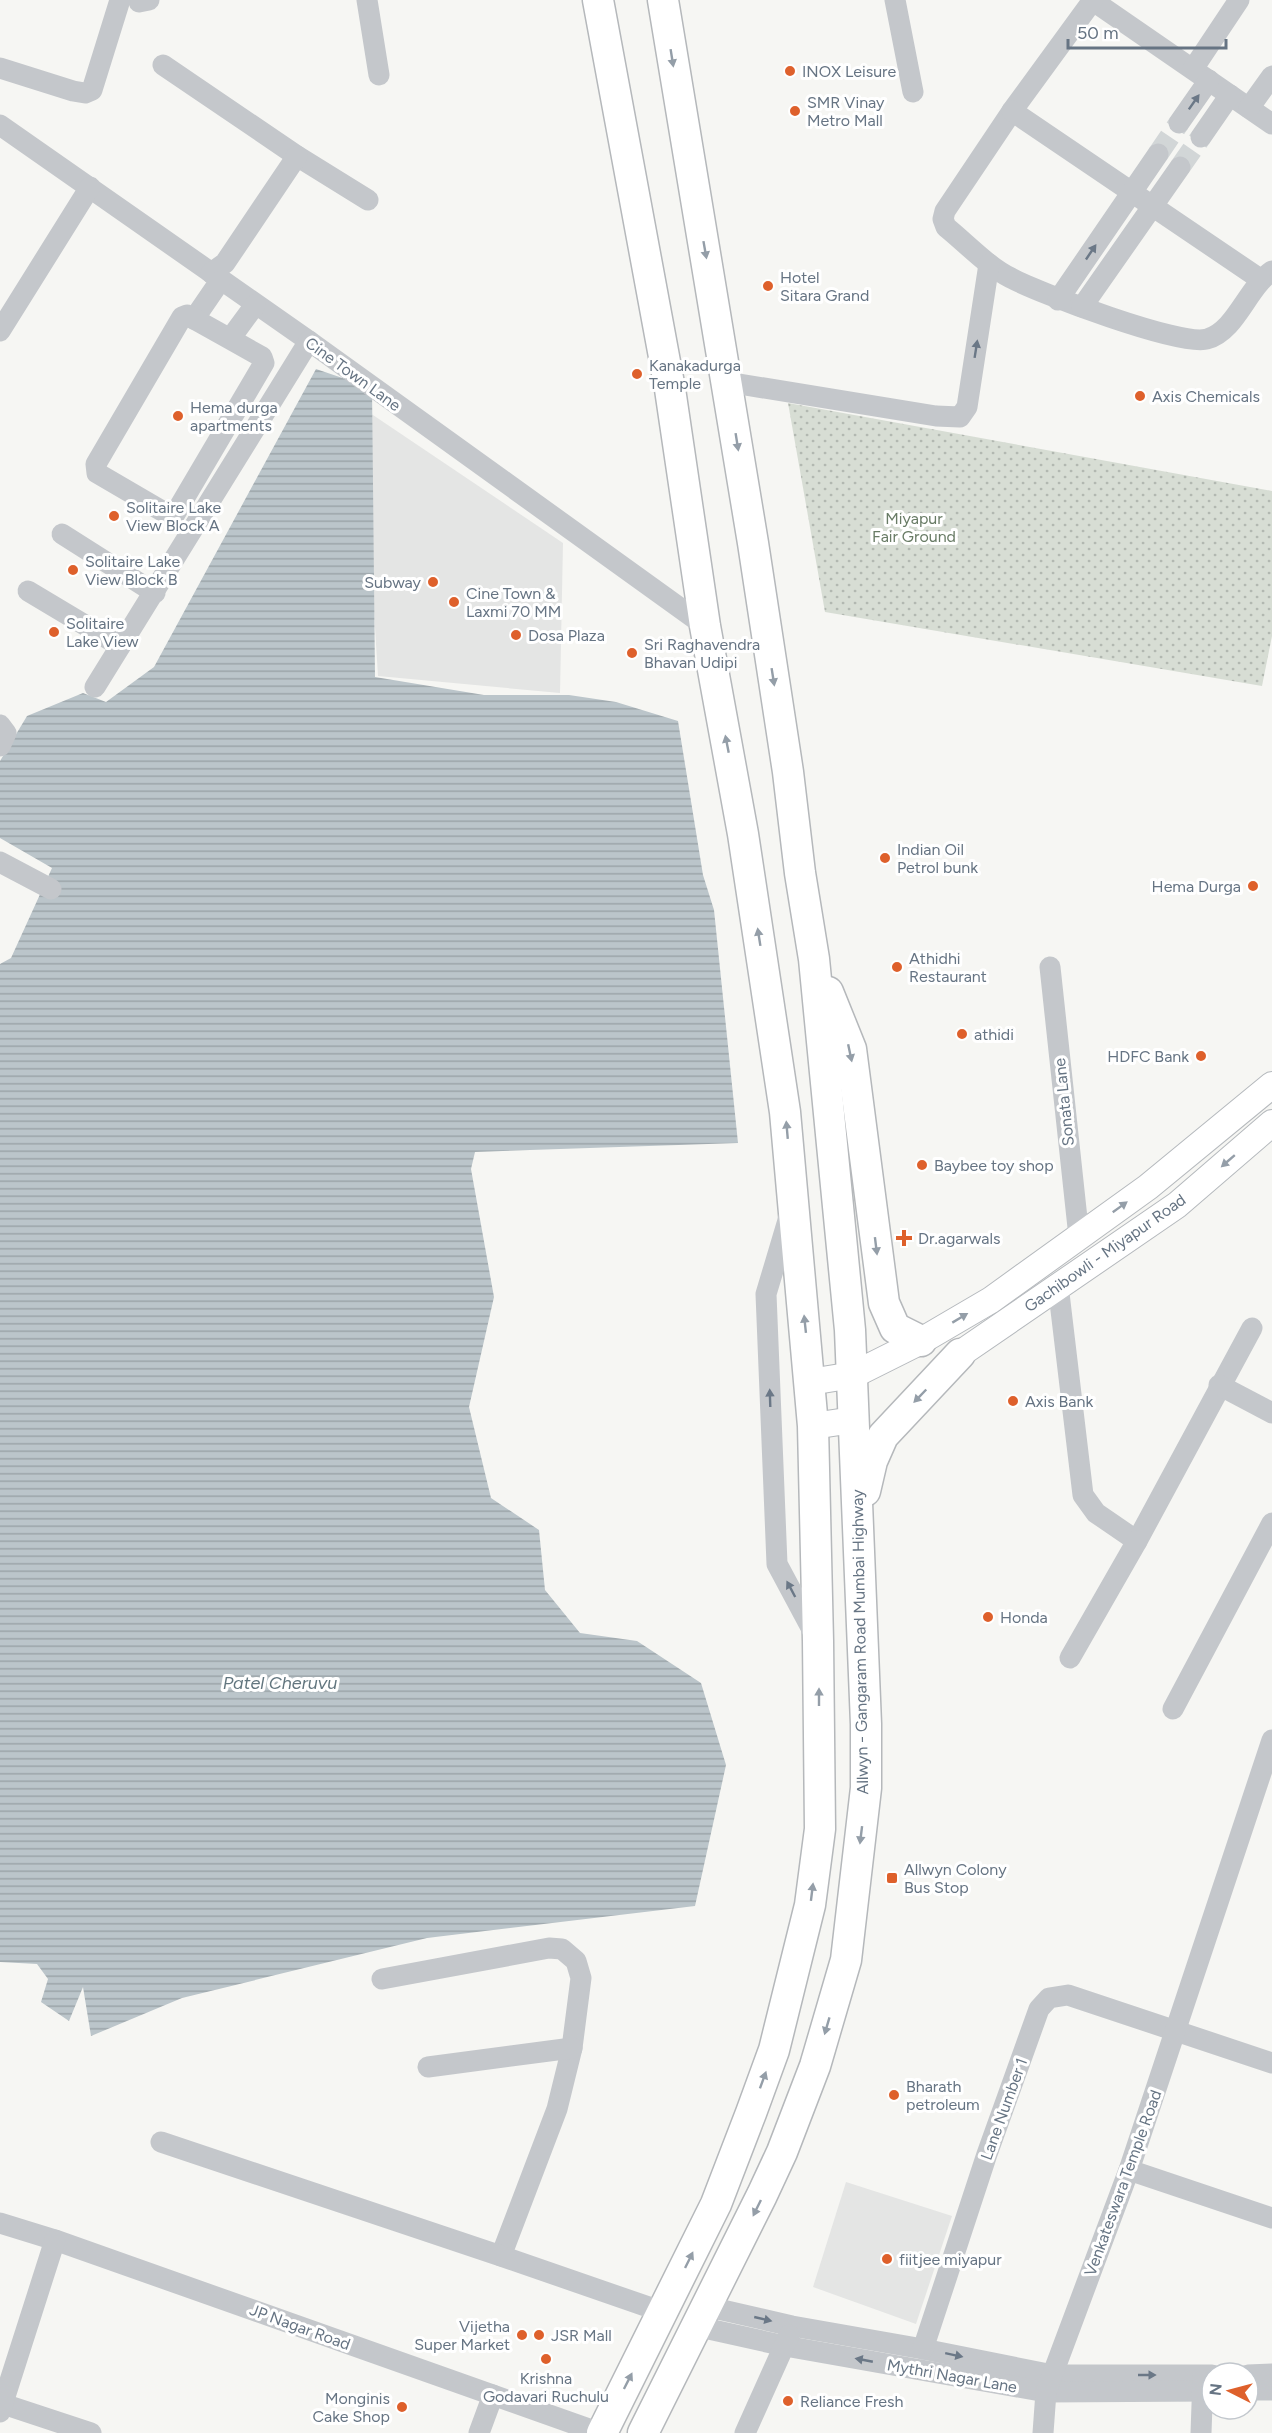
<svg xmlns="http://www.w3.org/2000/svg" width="1272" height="2433" viewBox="0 0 1272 2433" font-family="Figtree,sans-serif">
<defs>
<pattern id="grass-dots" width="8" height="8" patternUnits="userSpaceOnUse" patternTransform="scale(1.5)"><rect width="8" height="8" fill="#d7ddd4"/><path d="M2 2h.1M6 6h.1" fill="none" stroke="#b2b8b1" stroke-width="1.8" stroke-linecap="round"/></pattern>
<pattern id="water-rules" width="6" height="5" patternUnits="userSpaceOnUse" patternTransform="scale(1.5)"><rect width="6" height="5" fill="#bbc5ca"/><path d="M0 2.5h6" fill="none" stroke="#9ca5a9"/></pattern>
</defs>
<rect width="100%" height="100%" fill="#f6f6f3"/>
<g fill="#e4e5e4">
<path d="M367,411L563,543L560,693L378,676L370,546Z"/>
<path d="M846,2182L952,2216L916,2324L813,2287Z"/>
</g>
<path fill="url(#grass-dots)" d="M788,403L1272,491V636L1262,686L825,612Z"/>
<path fill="url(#water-rules)" d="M316,369L372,388L375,677L484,695H569L616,702L678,721L703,875L714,910L738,1143L475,1152L471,1169L494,1297L469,1407L491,1498L539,1530L545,1590L580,1633L637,1641L701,1683L726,1765L695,1906L427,1938L182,1998L91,2036L83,1987L69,2021L41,2002L48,1979L37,1964L0,1962V964L11,958L52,868L0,838V761L27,716L83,693L106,702L154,667Z"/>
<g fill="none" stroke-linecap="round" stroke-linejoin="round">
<g stroke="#d2d6d7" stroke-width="21" stroke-dasharray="21 10" stroke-linecap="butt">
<path d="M1158,154L1179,123"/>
<path d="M1180,167L1201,137"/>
</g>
<g stroke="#b5b9bd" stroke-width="28">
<g id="major">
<path d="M960,1354L1177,1205L1272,1123"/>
<path d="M810,1382L853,1375L921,1341L991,1300L1148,1187L1272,1085"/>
<path d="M813,1426L853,1420"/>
</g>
</g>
<g stroke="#b5b8bb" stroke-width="33">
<g id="highway">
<path d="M598,0L670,389L705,626L743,834L785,1112L813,1426L818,1641L820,1829L810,1905L774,2050L751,2113L716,2204L602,2433"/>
<path d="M828,992L851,1049L884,1303L895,1328L921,1341"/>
<path d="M865,1491L872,1461L883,1436L960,1354"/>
<path d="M643,2433L762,2195L782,2152L815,2066L846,1960L866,1788V1724L850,1330L814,959L800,873L788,772L753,543L663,0"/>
</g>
</g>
<g stroke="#c4c7cb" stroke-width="21">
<path d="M367,0L379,75"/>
<path d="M895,0L913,92"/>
<path d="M1092,0L1272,124"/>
<path d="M1093,0L1012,111L945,211L943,219L946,227C967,244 987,266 1011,278C1039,293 1181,347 1207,339C1236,331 1247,288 1272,271"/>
<path d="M139,2L149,0"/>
<path d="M163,65L297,156L368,200"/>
<path d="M0,68L73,91L85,93L92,90L120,0"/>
<path d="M1193,69L1239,0"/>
<path d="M1249,108L1272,76"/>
<path d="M1012,111L1260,279"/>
<path d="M1179,123L1209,80"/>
<path d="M0,125L309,341L705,626"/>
<path d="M1201,137L1230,95"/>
<path d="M211,273L225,263L297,156"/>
<path d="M1058,300L1158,154"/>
<path d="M1082,307L1180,167"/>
<path d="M194,319L220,281"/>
<path d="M0,331L90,187"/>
<path d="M230,339L187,315L182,317L96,464L97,473L169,515L175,514L264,363L262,357L230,339L255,305"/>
<path d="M727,382L936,416L960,417L967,407L989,264"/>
<path d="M62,534L155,593"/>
<path d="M28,591L120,646"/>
<path d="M95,687L309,341"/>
<path d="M0,725L6,733L0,746"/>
<path d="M0,862L51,889"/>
<path d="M1050,967L1079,1237"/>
<path d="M789,1217L766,1294L777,1564L815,1635"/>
<path d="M1058,1285L1083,1495L1096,1513L1137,1541L1252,1328"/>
<path d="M1219,1385L1272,1413"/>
<path d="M1070,1658L1137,1541"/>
<path d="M1173,1709L1272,1523"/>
<path d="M382,1979L549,1948L562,1949L576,1961L581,1978L572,2048L557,2109L501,2256"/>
<path d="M428,2067L572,2048"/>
<path d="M161,2142L501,2256L663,2312"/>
<path d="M1129,2170L1272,2218"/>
<path d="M0,2223L55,2240L600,2433"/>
<path d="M705,2306L792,2326L923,2349L1053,2375H1212"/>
<path d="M695,2326L785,2346L1046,2392L1212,2391"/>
<path d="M923,2349L987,2154L1039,2009L1049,1998L1068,1995L1272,2063"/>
<path d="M1248,2375L1272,2374"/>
<path d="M1248,2390H1272"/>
<path d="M3,2404L91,2433"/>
<path d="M0,2412L55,2240"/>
<path d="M479,2433L493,2395"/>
<path d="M745,2433L789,2335"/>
<path d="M1043,2433L1046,2392L1129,2170L1272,1740"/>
<path d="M1201,2433L1203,2376"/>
</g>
<use href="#major" stroke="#fff" stroke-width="26"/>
<use href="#highway" stroke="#fff" stroke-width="30"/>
</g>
<defs><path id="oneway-solid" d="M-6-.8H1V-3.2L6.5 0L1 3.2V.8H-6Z" transform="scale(1.5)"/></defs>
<g fill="#949ea8">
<use href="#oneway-solid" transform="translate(672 58) rotate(81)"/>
<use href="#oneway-solid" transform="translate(705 250) rotate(80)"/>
<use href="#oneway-solid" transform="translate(737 442) rotate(81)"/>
<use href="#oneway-solid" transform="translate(773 677) rotate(81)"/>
<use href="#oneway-solid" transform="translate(727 744) rotate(-101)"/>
<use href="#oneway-solid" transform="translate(759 937) rotate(-99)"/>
<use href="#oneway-solid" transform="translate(850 1053) rotate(78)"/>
<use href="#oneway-solid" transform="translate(787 1130) rotate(-95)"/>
<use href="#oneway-solid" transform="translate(1228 1161) rotate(139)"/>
<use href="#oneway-solid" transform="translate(1120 1207) rotate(-36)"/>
<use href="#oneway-solid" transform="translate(876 1246) rotate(83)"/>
<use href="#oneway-solid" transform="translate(960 1318) rotate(-31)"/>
<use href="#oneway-solid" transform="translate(805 1324) rotate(-96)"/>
<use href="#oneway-solid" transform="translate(920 1396) rotate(134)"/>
<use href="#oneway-solid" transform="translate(819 1697) rotate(-90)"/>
<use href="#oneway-solid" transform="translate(861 1835) rotate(97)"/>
<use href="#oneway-solid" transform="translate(812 1892) rotate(-83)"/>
<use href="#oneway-solid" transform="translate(827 2026) rotate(106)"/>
<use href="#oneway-solid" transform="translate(763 2080) rotate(-70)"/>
<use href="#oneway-solid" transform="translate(757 2208) rotate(116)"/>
<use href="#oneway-solid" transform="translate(689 2260) rotate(-64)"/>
<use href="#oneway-solid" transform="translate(628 2381) rotate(-63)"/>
</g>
<g fill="#6b7887">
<use href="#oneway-solid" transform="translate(1194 102) rotate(-55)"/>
<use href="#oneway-solid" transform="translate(1091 252) rotate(-56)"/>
<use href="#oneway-solid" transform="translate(976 349) rotate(-81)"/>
<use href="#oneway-solid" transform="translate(770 1398) rotate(-92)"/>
<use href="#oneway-solid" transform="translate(791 1589) rotate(-118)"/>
<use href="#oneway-solid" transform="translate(763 2319) rotate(13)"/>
<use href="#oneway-solid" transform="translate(954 2355) rotate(12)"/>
<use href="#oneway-solid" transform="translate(864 2360) rotate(-169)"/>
<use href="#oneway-solid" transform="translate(1147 2375)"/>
</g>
<g fill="#de602b" stroke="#fff" stroke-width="2">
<circle cx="790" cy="71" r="6"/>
<circle cx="795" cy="111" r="6"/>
<circle cx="768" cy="286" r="6"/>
<circle cx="637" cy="374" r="6"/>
<circle cx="1140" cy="396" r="6"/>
<circle cx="178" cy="416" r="6"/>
<circle cx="114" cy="516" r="6"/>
<circle cx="73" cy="570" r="6"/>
<circle cx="433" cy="582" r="6"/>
<circle cx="454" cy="602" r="6"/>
<circle cx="54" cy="632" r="6"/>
<circle cx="516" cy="635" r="6"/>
<circle cx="632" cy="653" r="6"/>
<circle cx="885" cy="858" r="6"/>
<circle cx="1253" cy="886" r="6"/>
<circle cx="897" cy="967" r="6"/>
<circle cx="962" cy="1034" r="6"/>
<circle cx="1201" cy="1056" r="6"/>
<circle cx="922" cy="1165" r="6"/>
<path d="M901 1229h6v6h6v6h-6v6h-6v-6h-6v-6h6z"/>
<circle cx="1013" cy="1401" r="6"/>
<circle cx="988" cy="1617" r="6"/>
<rect x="886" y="1872" width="12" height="12" rx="3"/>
<circle cx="894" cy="2095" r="6"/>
<circle cx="887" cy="2259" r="6"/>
<circle cx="522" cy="2335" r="6"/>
<circle cx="539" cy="2335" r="6"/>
<circle cx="546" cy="2359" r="6"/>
<circle cx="788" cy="2401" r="6"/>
<circle cx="402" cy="2407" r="6"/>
</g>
<g text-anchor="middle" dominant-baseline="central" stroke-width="6" stroke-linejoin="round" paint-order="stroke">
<g font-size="16" fill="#667483" stroke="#fff" text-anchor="start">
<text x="802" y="71">INOX Leisure</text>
<text x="807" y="102">SMR Vinay<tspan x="807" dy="18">Metro Mall</tspan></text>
<text x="780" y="277">Hotel<tspan x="780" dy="18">Sitara Grand</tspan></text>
<text x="649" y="365">Kanakadurga<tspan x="649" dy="18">Temple</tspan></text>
<text x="1152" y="396">Axis Chemicals</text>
<text x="190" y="407">Hema durga<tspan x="190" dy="18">apartments</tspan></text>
<text x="126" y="507">Solitaire Lake<tspan x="126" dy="18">View Block A</tspan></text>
<text x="85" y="561">Solitaire Lake<tspan x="85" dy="18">View Block B</tspan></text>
<text x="421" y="582" text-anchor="end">Subway</text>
<text x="466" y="593">Cine Town &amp;<tspan x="466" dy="18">Laxmi 70 MM</tspan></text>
<text x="66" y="623">Solitaire<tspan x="66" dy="18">Lake View</tspan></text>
<text x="528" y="635">Dosa Plaza</text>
<text x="644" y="644">Sri Raghavendra<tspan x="644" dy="18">Bhavan Udipi</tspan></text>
<text x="897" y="849">Indian Oil<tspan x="897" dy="18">Petrol bunk</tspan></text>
<text x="1241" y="886" text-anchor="end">Hema Durga</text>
<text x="909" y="958">Athidhi<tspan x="909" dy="18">Restaurant</tspan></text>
<text x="974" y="1034">athidi</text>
<text x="1189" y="1056" text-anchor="end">HDFC Bank</text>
<text x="934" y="1165">Baybee toy shop</text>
<text x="918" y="1238">Dr.agarwals</text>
<text x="1025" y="1401">Axis Bank</text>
<text x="1000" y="1617">Honda</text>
<text x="904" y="1869">Allwyn Colony<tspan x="904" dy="18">Bus Stop</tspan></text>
<text x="906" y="2086">Bharath<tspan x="906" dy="18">petroleum</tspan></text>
<text x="899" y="2259">fiitjee miyapur</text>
<text x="510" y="2326" text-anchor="end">Vijetha<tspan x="510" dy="18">Super Market</tspan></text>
<text x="551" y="2335">JSR Mall</text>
<text x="546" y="2378" text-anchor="middle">Krishna<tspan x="546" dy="18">Godavari Ruchulu</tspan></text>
<text x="390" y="2398" text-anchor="end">Monginis<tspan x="390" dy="18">Cake Shop</tspan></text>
<text x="800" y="2401">Reliance Fresh</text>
</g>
<g font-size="16" fill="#667483" stroke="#fff">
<text transform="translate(353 374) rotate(36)">Cine Town Lane</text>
<text transform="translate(1064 1102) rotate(-96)">Sonata Lane</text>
<text transform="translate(1105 1253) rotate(-35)">Gachibowli - Miyapur Road</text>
<text transform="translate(860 1642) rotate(-91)">Allwyn - Gangaram Road Mumbai Highway</text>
<text transform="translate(1004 2109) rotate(-70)">Lane Number 1</text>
<text transform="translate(1123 2183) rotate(-70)">Venkateswara Temple Road</text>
<text transform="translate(300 2327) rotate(20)">JP Nagar Road</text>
<text transform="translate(952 2376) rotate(10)">Mythri Nagar Lane</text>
</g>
<g font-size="16" fill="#687b65" stroke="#fff">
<text x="914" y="518">Miyapur<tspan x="914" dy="18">Fair Ground</tspan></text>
</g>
<g font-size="18" font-style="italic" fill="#62767f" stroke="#fff">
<text x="280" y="1683">Patel Cheruvu</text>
</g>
</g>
<g transform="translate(1230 2391) rotate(276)"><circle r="28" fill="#ffffff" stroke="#c2c7cd" stroke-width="1.5"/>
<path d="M0-4.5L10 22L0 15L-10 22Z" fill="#de602b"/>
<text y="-9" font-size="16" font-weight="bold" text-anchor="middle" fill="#667483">N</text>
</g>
<path d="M1068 39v9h158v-9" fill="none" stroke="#667483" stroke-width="3"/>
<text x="1077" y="39" font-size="18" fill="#667483" stroke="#ffffff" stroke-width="4.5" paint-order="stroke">50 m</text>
</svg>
